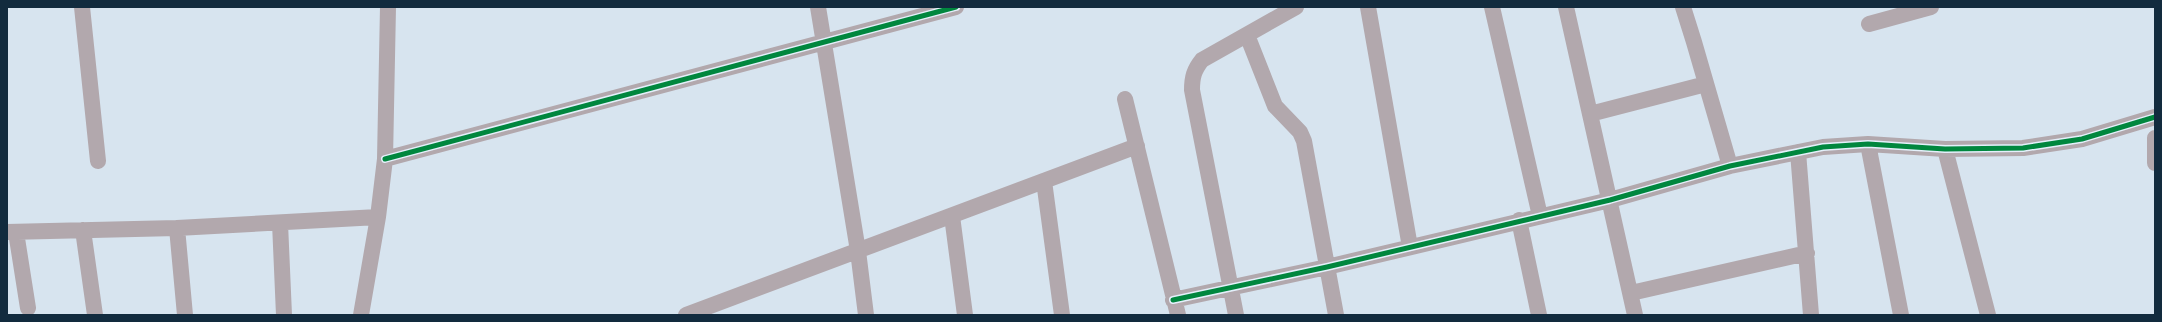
<svg xmlns="http://www.w3.org/2000/svg" width="2162" height="322" viewBox="0 0 2162 322" font-family="Commissioner,sans-serif">
	<style>
		.lines { fill: none; stroke-linecap: round; stroke-linejoin: round }
		.minor { stroke: #b2a8ad; stroke-width: 16 }
		.cycleway-casing { stroke: #e4f0fb; stroke-width: 8 }
		.cycleway { stroke: #00873e; stroke-width: 5 }
	</style>
	<rect width="100%" height="100%" fill="#d7e4ef"/>
	<g class="lines">
		<!-- minor -->
		<path class="minor" d="M82,7L98,161
			M818,7L858,251L866,315
			M1368,7L1410,247
			M1492,7L1540,216
			M1566,7L1635,315
			M1683,7L1694,42L1730,166
			M1869,24L1931,7
			M1247,35L1275,106L1300,132L1304,141L1336,315
			M1125,99L1178,315
			M1590,114L1706,84
			M2155,138V163
			M1868,144L1901,315
			M1945,149L1988,315
			M1798,152L1811,315
			M385,159L956,7
			M1044,181L1062,315
			M952,216L965,315
			M1519,220L1539,315
			M280,223L284,315
			M177,228L185,315
			M83,230L95,315
			M7,232L177,228L378,217
			M16,232L28,308
			M1631,293L1807,253
			M1173,300L1327,267L1610,200L1730,166L1823,147L1868,144L1945,149L2023,148L2082,139L2155,117
			M361,315L378,217L385,159L388,7
			M686,315L1137,146
			M1236,315L1192,90C1192,77 1194,70 1202,60L1296,7"/>
		<!-- cycleway casing -->
		<g class="cycleway-casing">
			<path id="cycleway" d="M385,159L956,7
				M1173,300L1327,267L1610,200L1730,166L1823,147L1868,144L1945,149L2023,148L2082,139L2155,117"/>
		</g>
		<!-- cycleway -->
		<use href="#cycleway" class="cycleway"/>
	</g>
	<!-- border -->
	<rect width="2162" height="322" fill="none" stroke="#122b3e" stroke-width="16"/>
</svg>
